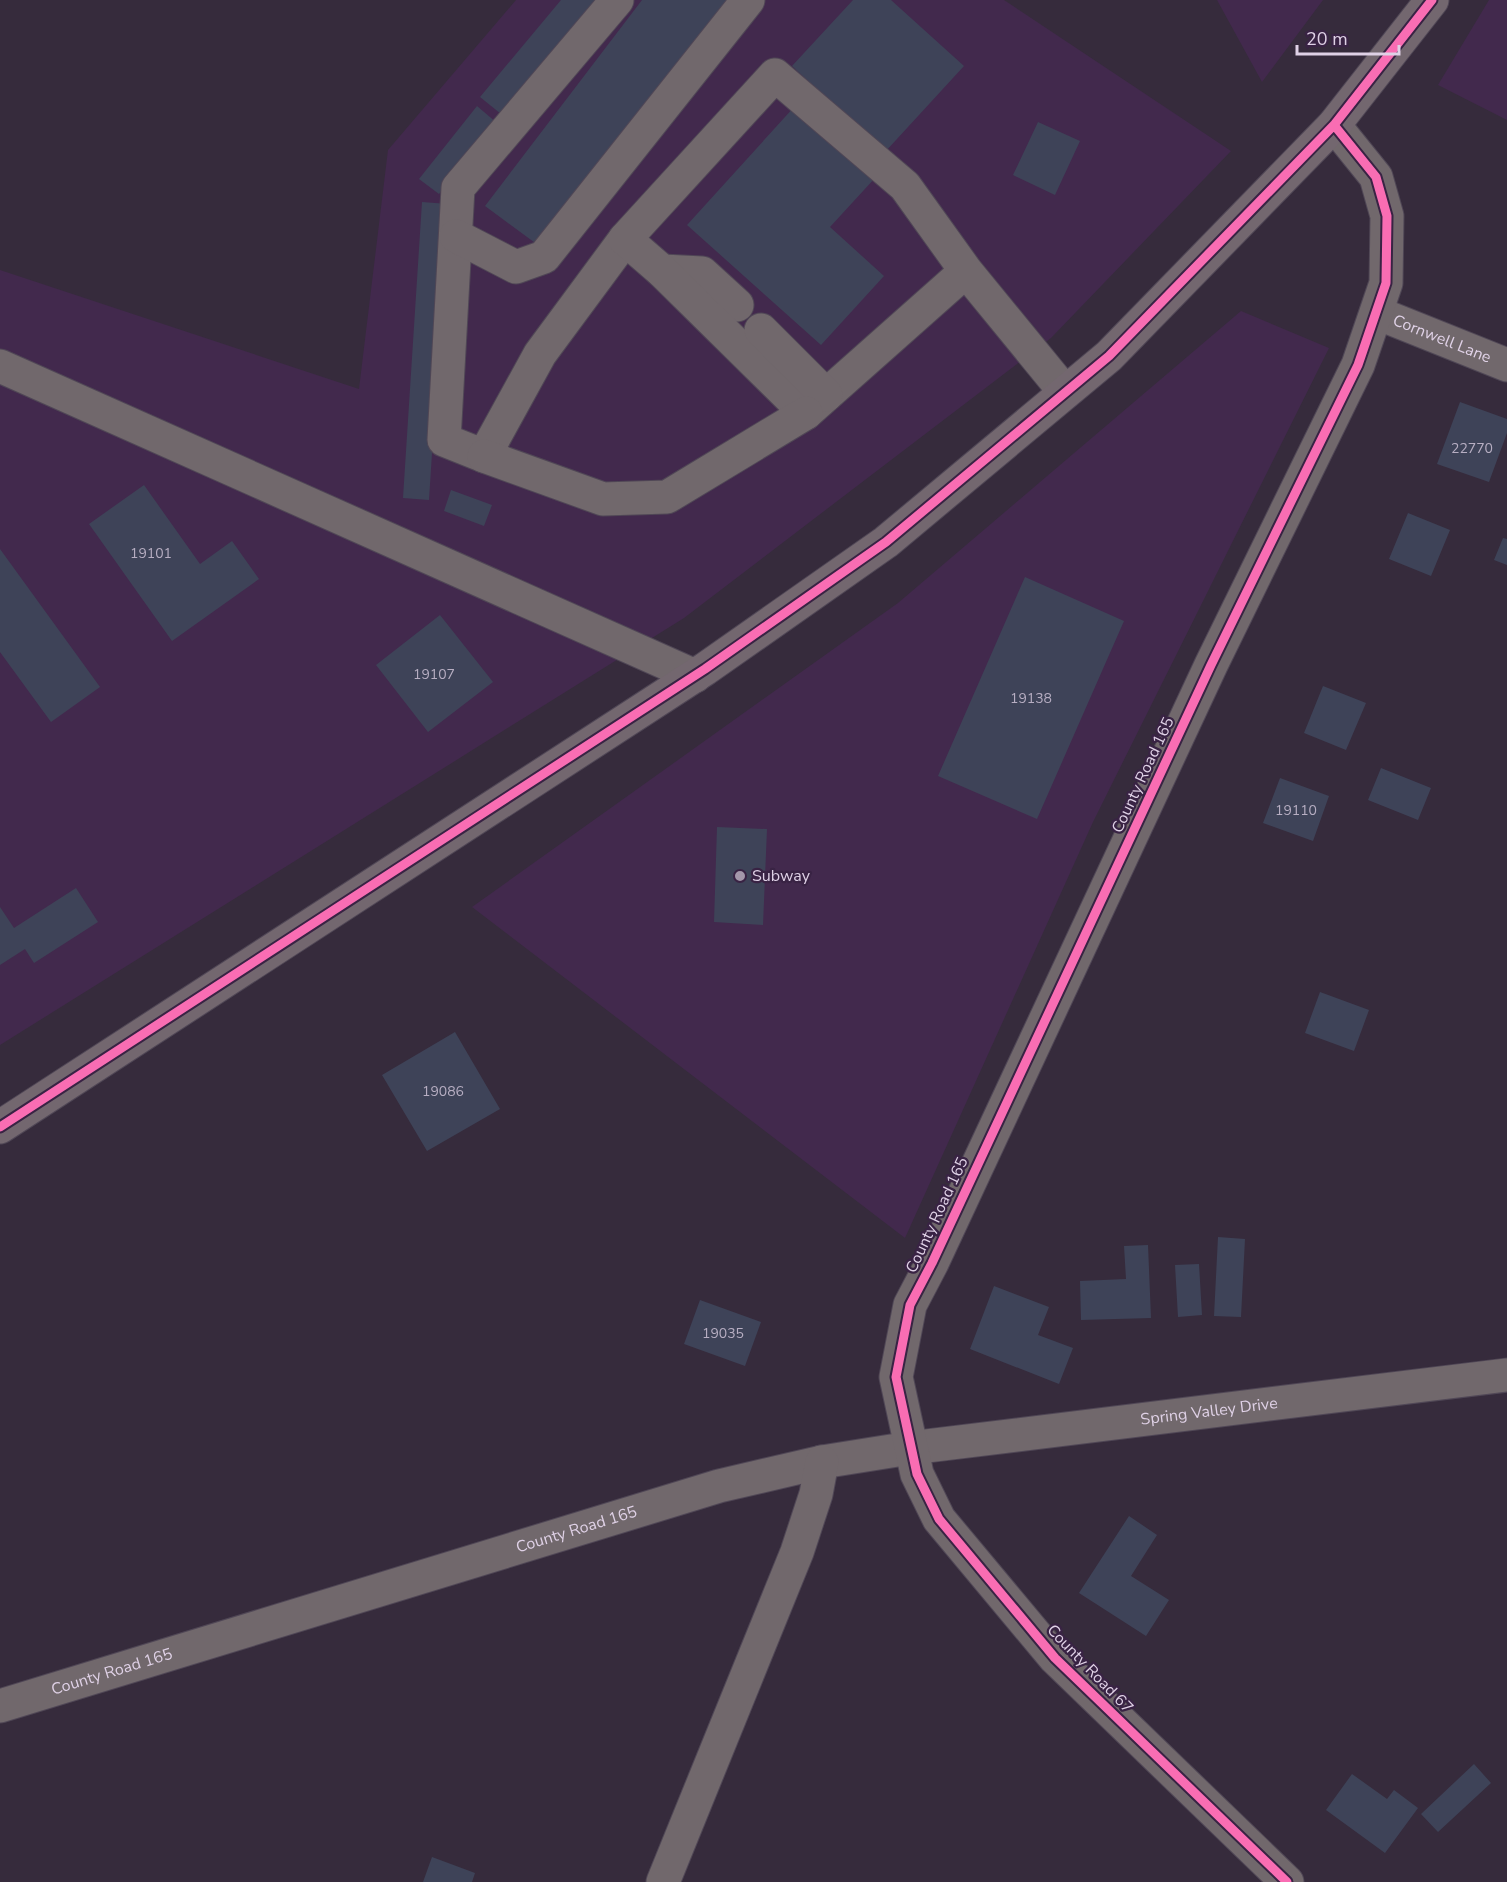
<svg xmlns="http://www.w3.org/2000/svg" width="1507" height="1882" viewBox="0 0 1507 1882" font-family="'Nunito Sans',sans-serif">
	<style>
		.built { fill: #42294d }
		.building { fill: #3e4358 }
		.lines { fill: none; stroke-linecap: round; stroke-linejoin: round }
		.minor-casing { stroke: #504756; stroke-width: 35 }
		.major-casing { stroke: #504756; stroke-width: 35 }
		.minor { stroke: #71686c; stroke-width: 33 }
		.major { stroke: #73676f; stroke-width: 33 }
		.cycleway-casing { stroke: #392344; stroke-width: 13 }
		.cycleway { stroke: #f96db3; stroke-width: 9 }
		.poi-dot { fill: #a497aa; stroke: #392344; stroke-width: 2 }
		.labels { text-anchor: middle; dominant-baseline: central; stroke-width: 4.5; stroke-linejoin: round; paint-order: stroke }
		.number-label { font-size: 14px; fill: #b7aec2 }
		.street-label { font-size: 16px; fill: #dfd1e6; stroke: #392344 }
		.poi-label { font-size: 16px; fill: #dfd1e6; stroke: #392344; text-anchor: start }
	</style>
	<rect width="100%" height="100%" fill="#362b3c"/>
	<!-- built -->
	<path class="built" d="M516,0H1004L1231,151L1051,338L684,618L0,1045V270L359,389L388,150Z
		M1217,0H1323L1262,82Z
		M1489,0H1507V120L1438,85Z
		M1241,311L1329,348L1093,822L905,1238L472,907L898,603Z"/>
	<!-- building -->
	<path class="building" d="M561,0H604L506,118L480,97Z
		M642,0H730L542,248L485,206Z
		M853,0H891L964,66L885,152L792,66Z
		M477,106L497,123L439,194L419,179Z
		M795,106L875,178L830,227L884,276L821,345L687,225Z
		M1038,122L1080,141L1055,195L1013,175Z
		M422,202L448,204L429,500L403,498Z
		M1460,402L1507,419V433L1489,482L1437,464Z
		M144,485L200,564L232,541L259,579L172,641L89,524Z
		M451,490L492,505L484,526L444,511Z
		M1408,513L1450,530L1431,576L1389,559Z
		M1503,538L1507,539V565L1494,560Z
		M0,549L100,687L51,722L0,652Z
		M1025,577L1124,621L1037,819L938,776Z
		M440,615L493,682L428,732L376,665Z
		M1323,686L1366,703L1346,750L1304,733Z
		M1381,768L1431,788L1418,820L1368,800Z
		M1280,778L1329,796L1313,841L1263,823Z
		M717,827L767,829L763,925L714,922Z
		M76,888L98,922L34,963L25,949L0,965V907L14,928Z
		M1320,992L1369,1010L1354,1051L1305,1033Z
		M455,1032L500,1109L427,1151L382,1075Z
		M1218,1237L1245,1239L1241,1317L1214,1316Z
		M1148,1245L1151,1318L1081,1320L1080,1281L1126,1279L1124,1246Z
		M1199,1264L1202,1315L1178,1317L1175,1265Z
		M994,1286L1049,1307L1038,1335L1073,1348L1059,1384L970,1349Z
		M700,1300L761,1322L745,1366L684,1344Z
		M1129,1516L1157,1535L1131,1576L1169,1600L1146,1636L1079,1593Z
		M1474,1764L1491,1783L1438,1832L1421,1814Z
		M1352,1774L1387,1799L1394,1790L1418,1808L1385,1853L1326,1810Z
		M432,1857L475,1873L472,1882H423Z"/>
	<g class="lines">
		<!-- minor casing -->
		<g class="minor-casing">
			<g id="minor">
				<path d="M617,0L458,188L444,440L484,456L540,354L625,239"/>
				<path d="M456,236L516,267L544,257L748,0"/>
				<path d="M662,271L702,273L737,305"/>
				<path d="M966,271L806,413L662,271L625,239L775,75L905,186L966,271L1065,392"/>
				<path id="s1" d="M1377,313L1507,365"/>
				<path d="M761,330L826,395"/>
				<path d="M0,366L695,676"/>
				<path d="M484,456L603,499L667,497L806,413"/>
				<path id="s2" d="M0,1706L719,1486L822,1462L910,1448L1507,1375"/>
				<path d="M663,1882L797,1552L816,1494L822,1462"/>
				<path d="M1287,1882L1055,1658L939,1519L917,1474L896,1377L910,1305L932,1263L1211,665L1358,365L1386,283L1387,216L1376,177L1334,125"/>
			</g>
		</g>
		<!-- major casing -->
		<g class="major-casing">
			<path id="major" d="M0,1127L705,669L886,542L1109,356L1334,125L1432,0"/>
		</g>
		<!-- minor -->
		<use href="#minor" class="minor"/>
		<!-- major -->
		<use href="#major" class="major"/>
		<!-- cycleway casing -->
		<g class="cycleway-casing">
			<path id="cycleway" d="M0,1127L705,669L886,542L1109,356L1334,125L1432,0
				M1287,1882L1055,1658L939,1519L917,1474L896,1377L910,1305L932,1263L1211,665L1358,365L1386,283L1387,216L1376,177L1334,125"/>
		</g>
		<!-- cycleway -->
		<use href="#cycleway" class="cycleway"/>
	</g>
	<!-- markers -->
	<circle class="poi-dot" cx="740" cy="876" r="6"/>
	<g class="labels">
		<!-- number labels -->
		<g class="number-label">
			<text x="1472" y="448">22770</text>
			<text x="151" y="553">19101</text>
			<text x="434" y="674">19107</text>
			<text x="1031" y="698">19138</text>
			<text x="1296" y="810">19110</text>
			<text x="443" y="1091">19086</text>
			<text x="723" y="1333">19035</text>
		</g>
		<!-- street labels -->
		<g class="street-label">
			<text stroke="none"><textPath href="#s1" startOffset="70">Cornwell Lane</textPath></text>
			<text transform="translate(1143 775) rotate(-65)">County Road 165</text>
			<text transform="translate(937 1215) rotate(-65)">County Road 165</text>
			<text stroke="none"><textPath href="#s2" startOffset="1248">Spring Valley Drive</textPath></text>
			<text stroke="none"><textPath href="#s2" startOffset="603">County Road 165</textPath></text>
			<text transform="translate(1090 1669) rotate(46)">County Road 67</text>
			<text stroke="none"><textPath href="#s2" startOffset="117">County Road 165</textPath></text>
		</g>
		<!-- poi labels -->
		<g class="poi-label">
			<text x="752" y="876">Subway</text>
		</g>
	</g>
	<!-- scale -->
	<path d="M1297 45v9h102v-9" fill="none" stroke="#dfd1e6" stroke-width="3"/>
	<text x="1306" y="45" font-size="18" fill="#dfd1e6" stroke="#392344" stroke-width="4.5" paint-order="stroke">20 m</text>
</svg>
